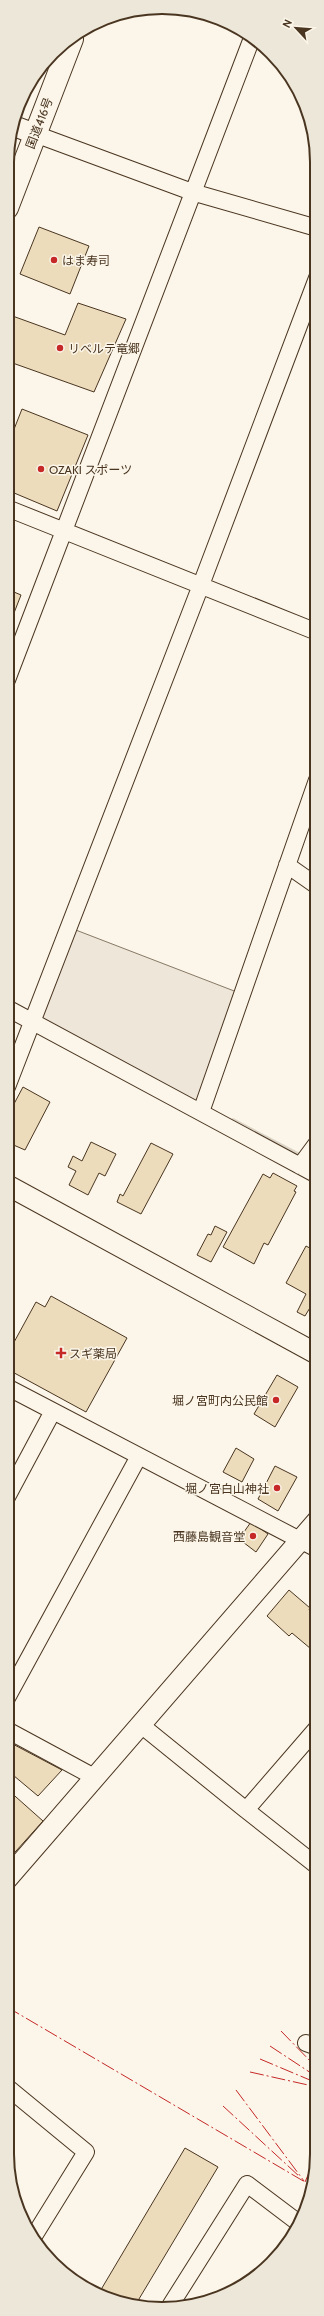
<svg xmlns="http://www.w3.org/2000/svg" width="324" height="2316" viewBox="0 0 324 2316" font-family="Cabin,'Noto Sans JP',sans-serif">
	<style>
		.green { fill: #ede6d9; stroke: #887966 }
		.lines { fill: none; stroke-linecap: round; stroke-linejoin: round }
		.stream { stroke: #dcd4c6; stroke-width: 5.5 }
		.building { fill: #ecdcbc; stroke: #4a3520 }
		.minor-casing { stroke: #4a3520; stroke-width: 18 }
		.tertiary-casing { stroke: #4a3520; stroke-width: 22 }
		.trunk-casing { stroke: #4a3520; stroke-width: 24 }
		.minor { stroke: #fbf6e9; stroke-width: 16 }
		.tertiary { stroke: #fbf6e9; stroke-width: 20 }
		.trunk { stroke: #fbf6e9; stroke-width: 22 }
		.power { stroke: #c62828; stroke-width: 1; stroke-dasharray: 14 3 2 3; stroke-linecap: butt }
		.poi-dot { fill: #c62828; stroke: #fbf6e9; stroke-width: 1.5 }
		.labels { text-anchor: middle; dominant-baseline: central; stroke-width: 3; stroke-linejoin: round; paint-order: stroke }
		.street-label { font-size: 12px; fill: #4a3520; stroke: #fbf6e9 }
		.poi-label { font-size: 12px; fill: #4a3520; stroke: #fbf6e9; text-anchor: start }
		.rim { fill: none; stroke: #4a3520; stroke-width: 2 }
	</style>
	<rect width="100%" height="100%" fill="#fbf6e9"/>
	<!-- green -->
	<path class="green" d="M68,927L242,994L201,1112L32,1022Z"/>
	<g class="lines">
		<!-- stream -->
		<path class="stream" d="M233,1121L317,1165"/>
	</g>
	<!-- building -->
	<path class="building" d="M39,227L89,246L70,294L20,274Z
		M78,303L126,319L94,392L7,361V314L65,335Z
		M22,409L88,435L57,511L7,490V447Z
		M7,589L21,595L7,631Z
		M23,1087L50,1102L25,1150L9,1143L7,1146V1117Z
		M91,1142L116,1154L105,1176L99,1173L88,1195L69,1185L76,1171L68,1167L73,1156L82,1161Z
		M151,1143L173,1154L141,1214L117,1202L120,1194L123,1196Z
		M273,1173L297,1186L294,1191L296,1192L268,1245L264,1243L254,1264L223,1247L263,1174L270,1178Z
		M215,1226L227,1232L211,1262L197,1255L208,1234L211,1235Z
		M306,1246L317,1252V1296L305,1316L297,1312L306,1294L286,1283Z
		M51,1296L127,1338L86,1412L7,1369V1355L36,1302L45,1307Z
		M277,1375L298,1387L275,1427L254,1414Z
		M236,1448L254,1459L242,1482L223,1472Z
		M275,1466L297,1477L278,1511L258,1499Z
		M251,1522L268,1534L256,1552L239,1539Z
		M317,1589V1600L311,1595Z
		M289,1590L310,1608L309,1610L317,1617V1654L292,1633L289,1636L267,1616Z
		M7,1741L62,1770L38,1796L7,1770Z
		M7,1789L43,1821L7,1861Z
		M185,2148L218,2167L136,2304L104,2296L99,2293Z"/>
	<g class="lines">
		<!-- minor casing -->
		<g class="minor-casing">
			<path id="minor" d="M35,134L192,192L317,228
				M7,508L317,632
				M7,680L252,38
				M287,865L317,886
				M7,1008L317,1175
				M7,1087L201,585L317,278
				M201,1112L317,780
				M300,1166L317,1143
				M7,1387L317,1549
				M7,1497L53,1411
				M7,1698L139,1456
				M141,1725L246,1810
				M317,1728L246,1810L317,1866
				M7,1730L96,1778
				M306,2043L317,2047
				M7,2087L86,2152L34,2236
				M170,2306L247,2184L300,2224"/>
		</g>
		<!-- tertiary casing -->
		<g class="tertiary-casing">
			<path id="tertiary" d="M14,126L35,134
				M7,1185L317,1354
				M7,1879L317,1521"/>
		</g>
		<!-- trunk casing -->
		<g class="trunk-casing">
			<path id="trunk" d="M7,208L72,39"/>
		</g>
		<!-- minor -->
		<use href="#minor" class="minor"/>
		<!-- tertiary -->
		<use href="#tertiary" class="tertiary"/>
		<!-- trunk -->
		<use href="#trunk" class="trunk"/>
		<!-- power -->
		<path class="power" d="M7,2007L305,2182
			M281,2031L317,2068
			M270,2046L317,2077
			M260,2059L317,2083
			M250,2072L317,2087
			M236,2090L304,2181
			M223,2106L300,2177
			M305,2182L317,2154"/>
	</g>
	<!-- markers -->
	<g class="poi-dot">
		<circle cx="54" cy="260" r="4"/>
		<circle cx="60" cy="348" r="4"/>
		<circle cx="41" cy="469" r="4"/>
		<path d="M59 1347h4v4h4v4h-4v4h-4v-4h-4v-4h4z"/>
		<circle cx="276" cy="1400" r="4"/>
		<circle cx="277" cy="1488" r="4"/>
		<circle cx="253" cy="1536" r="4"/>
	</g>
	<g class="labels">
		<!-- street labels -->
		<g class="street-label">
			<text transform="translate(39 123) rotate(-69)">国道416号</text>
		</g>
		<!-- poi labels -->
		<g class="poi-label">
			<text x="62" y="260">はま寿司</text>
			<text x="68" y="348">リベルテ竜郷</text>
			<text x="49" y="469">OZAKI スポーツ</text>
			<text x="69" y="1353">スギ薬局</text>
			<text x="268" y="1400" text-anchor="end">堀ノ宮町内公民館</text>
			<text x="269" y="1488" text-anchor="end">堀ノ宮白山神社</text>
			<text x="245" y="1536" text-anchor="end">西藤島観音堂</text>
		</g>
	</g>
	<!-- crop -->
	<path d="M0 0H324V2316H0ZM162 14H162A148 148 0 0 1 310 162V2154A148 148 0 0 1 162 2302H162A148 148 0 0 1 14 2154V162A148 148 0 0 1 162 14Z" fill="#ede7d9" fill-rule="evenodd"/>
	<path class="rim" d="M162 14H162A148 148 0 0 1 310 162V2154A148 148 0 0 1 162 2302H162A148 148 0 0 1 14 2154V162A148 148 0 0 1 162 14Z"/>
	<!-- north arrow -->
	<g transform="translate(296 28) rotate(296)" stroke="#fbf6e9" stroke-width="3" paint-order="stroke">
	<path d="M0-3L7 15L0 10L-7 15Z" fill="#4a3520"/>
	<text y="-6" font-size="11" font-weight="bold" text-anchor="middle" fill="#4a3520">N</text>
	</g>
</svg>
